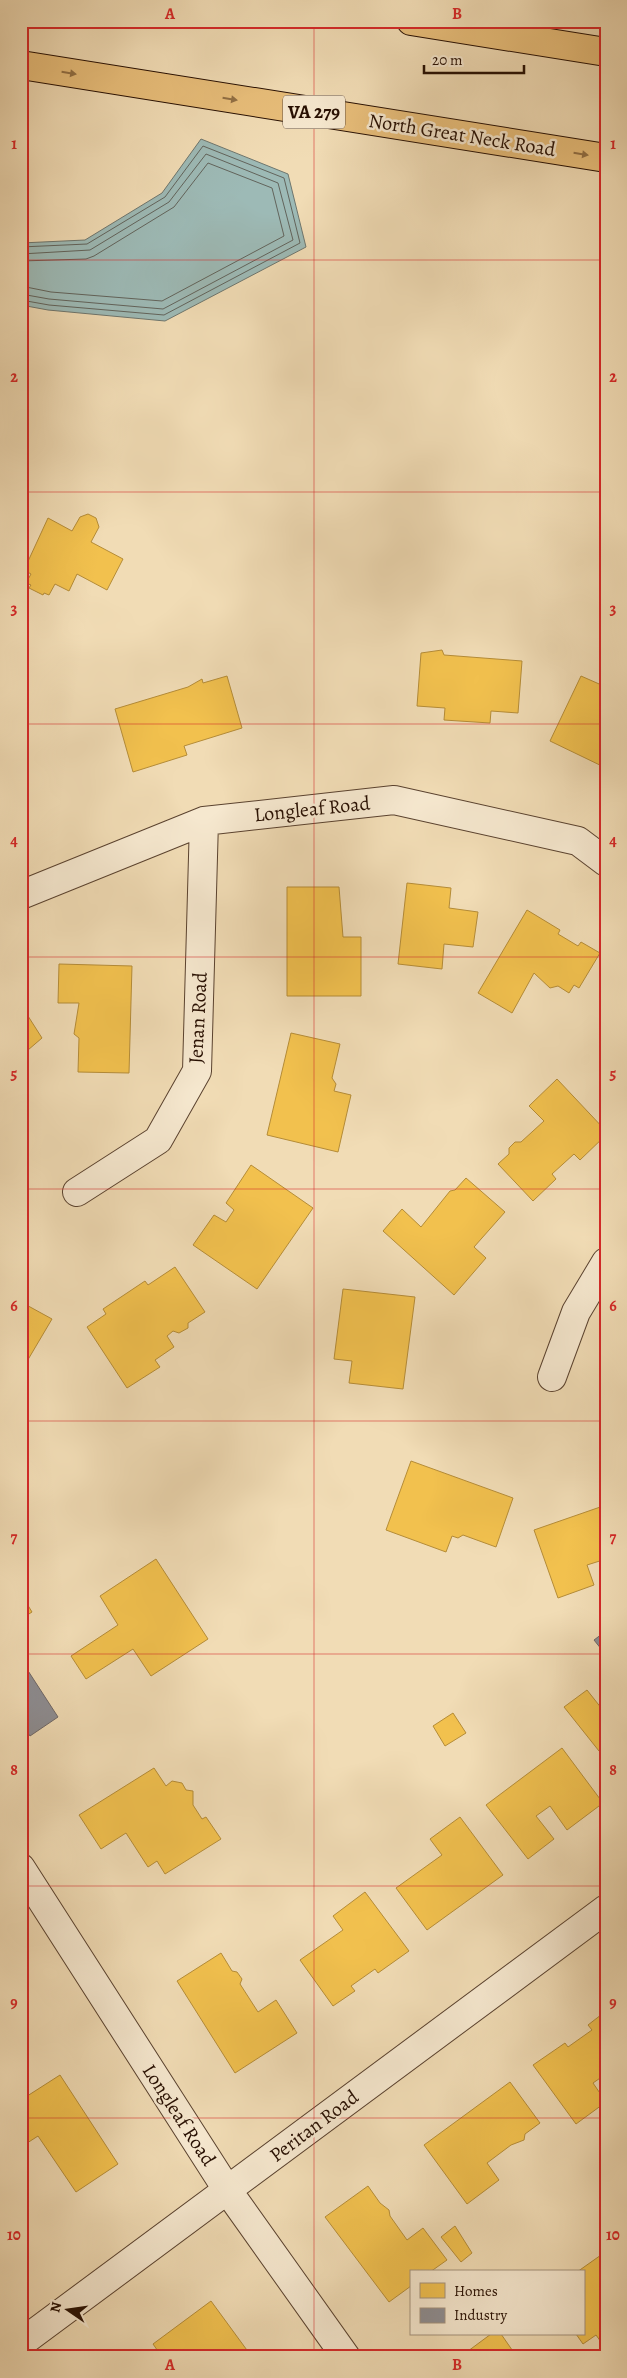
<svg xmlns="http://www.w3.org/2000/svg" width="627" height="2378" viewBox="0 0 627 2378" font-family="Alegreya,serif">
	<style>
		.water { fill: #9dbab6; stroke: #6e766e }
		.homes { fill: #f2c14e; stroke: #b58c37 }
		.industry { fill: #8d8d92; stroke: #6e6767 }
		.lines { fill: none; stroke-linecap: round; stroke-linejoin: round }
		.shore { stroke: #62645c; stroke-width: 1 }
		.street-casing { stroke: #5a422f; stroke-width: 30 }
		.primary-casing { stroke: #270f02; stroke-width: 30 }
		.street { stroke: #f6e8cf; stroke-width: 28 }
		.primary { stroke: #e8be7a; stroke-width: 28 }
		.oneway { fill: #916f44 }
		.grid { fill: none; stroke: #d62828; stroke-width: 1; stroke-opacity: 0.55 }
		.labels { text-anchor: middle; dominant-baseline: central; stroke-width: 5; stroke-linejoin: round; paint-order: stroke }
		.shield { fill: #f6e8cf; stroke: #655040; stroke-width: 1 }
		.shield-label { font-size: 19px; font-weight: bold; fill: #270f02 }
		.street-label { font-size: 20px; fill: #270f02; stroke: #f6e8cf }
		.neatline { fill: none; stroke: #d62828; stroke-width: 2 }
		.grid-label { font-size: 16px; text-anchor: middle; font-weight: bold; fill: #d62828 }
	</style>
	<rect width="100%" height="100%" fill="#f1dcb5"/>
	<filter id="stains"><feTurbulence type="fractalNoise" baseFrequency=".004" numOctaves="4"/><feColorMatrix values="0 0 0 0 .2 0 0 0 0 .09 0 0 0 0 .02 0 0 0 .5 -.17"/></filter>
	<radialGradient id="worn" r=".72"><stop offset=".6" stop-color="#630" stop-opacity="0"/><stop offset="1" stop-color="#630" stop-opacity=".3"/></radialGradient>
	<!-- water -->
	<path class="water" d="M201,139L288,174L306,247L165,321L48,310L21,305V243L85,240L162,193Z"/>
	<!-- homes -->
	<path class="homes" d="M88,514L96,518L99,527L91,542L123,559L107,590L77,574L69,591L55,584L49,595L44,593L43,595L29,588L31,585L26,583L31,574L24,570L48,518L72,531L80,517Z
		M442,650L444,655L522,661L518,713L491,711L490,723L444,720L445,708L417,706L421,653Z
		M227,676L242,728L184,746L187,755L133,772L115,709L188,687L202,679L203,683Z
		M581,676L606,687V768L550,741Z
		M407,883L451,888L449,908L478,912L473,947L444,944L442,969L398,964Z
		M287,887H339L343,937H361V996H287Z
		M527,910L560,930L558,934L578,946L581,942L600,953L579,988L574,985L569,993L558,986L550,988L534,973L512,1013L478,993Z
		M59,964L132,966L129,1073L78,1072L79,1038L74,1034L79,1003H58Z
		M21,1005L42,1038L21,1056Z
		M291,1033L340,1044L332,1078L336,1084L334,1091L351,1095L338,1152L267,1135Z
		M557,1079L606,1131V1135L580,1160L574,1154L552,1174L556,1179L533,1201L498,1164L509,1154V1148L515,1142H521L544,1121L529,1106Z
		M251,1165L313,1208L257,1289L193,1245L214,1215L226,1222L234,1210L226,1203Z
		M466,1178L505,1212L474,1247L486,1258L454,1295L383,1231L402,1209L421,1227L450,1191L455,1190Z
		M175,1267L205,1312L188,1323V1328L179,1333L173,1331L167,1336L174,1347L155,1360L160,1367L127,1388L87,1327L106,1314L103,1309L145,1281L148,1285Z
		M343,1289L415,1297L403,1389L349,1383L352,1361L334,1359Z
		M21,1302L52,1319L26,1363L21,1361Z
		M411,1461L513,1498L496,1547L463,1535L458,1538L452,1536L446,1552L386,1530Z
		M606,1505V1559L587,1565L594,1585L558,1598L534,1530Z
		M156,1559L208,1639L151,1676L133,1649L86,1679L71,1656L118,1625L100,1596Z
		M21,1594L32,1612L21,1619Z
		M587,1690L606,1714V1753L603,1749L599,1751L564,1707Z
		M453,1713L466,1733L445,1746L433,1726Z
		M562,1748L603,1803L567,1830L550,1806L536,1816L554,1839L528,1859L486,1805Z
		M154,1768L166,1786L172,1781L182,1783L186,1790L193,1791V1805L202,1819L206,1817L221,1839L165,1874L157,1861L148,1867L126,1833L101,1849L79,1815Z
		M460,1817L503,1875L427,1930L396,1888L442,1855L430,1839Z
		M365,1892L409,1951L378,1973L375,1969L351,1986L355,1991L333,2006L300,1960L343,1930L333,1916Z
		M221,1953L232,1971L237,1972L242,1979L240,1984L258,2012L276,2000L297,2033L235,2073L177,1981Z
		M606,2011V2074L593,2083L606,2102L576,2124L533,2065L565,2043L568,2047L592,2030L588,2025Z
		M60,2075L118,2164L76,2192L38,2136L21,2147V2100Z
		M510,2082L540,2123L525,2134L524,2140L511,2145L487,2163L499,2180L467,2204L424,2145Z
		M368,2186L380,2203L389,2210L390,2216L407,2240L423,2228L447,2260L430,2272H411V2286L389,2302L325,2217Z
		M455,2226L472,2253L461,2262L441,2237Z
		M601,2255L606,2262V2349L596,2335L583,2344L576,2334H583V2272H577Z
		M211,2301L252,2357H162L153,2344Z
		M491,2334H501L517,2357H460Z"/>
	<!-- industry -->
	<path class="industry" d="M606,1631V1655L594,1640Z
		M21,1660L58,1717L30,1736L21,1723Z"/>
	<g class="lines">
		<!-- shore -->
		<path class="shore" d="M21,247L87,244L165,197L203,146L284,178L300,243L164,315L49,305L21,300
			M21,254L90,250L169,202L206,154L278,183L293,240L163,309L49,299L21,294
			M21,261L86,259L94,256L174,207L208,163L272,188L284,236L162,301L51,292L21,286"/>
		<!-- street casing -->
		<g class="street-casing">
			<path id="street" d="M21,895L204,821L394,800L578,841L606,862
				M77,1192L158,1140L197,1071L204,821
				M552,1377L576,1312L606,1262
				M21,1868L228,2191L346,2357
				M21,2343L606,1909"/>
		</g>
		<!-- primary casing -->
		<g class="primary-casing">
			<path id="primary" d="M411,21L606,52
				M21,65L606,158"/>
		</g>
		<!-- street -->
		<use href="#street" class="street"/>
		<!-- primary -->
		<use href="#primary" class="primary"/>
	</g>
	<!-- one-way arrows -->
	<defs><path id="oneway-solid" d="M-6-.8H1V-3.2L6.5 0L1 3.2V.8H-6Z" transform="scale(1.25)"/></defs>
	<g class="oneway">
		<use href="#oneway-solid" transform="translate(69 73) rotate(9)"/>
		<use href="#oneway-solid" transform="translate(230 99) rotate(9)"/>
		<use href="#oneway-solid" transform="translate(581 154) rotate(9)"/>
	</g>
	<!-- grid -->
	<path class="grid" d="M314,21V2357M21,260H606M21,492H606M21,724H606M21,957H606M21,1189H606M21,1421H606M21,1654H606M21,1886H606M21,2118H606"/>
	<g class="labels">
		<!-- shield labels -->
		<rect class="shield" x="283" y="95.5" width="62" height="33" rx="4"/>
		<g class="shield-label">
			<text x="314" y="112">VA 279</text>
		</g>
		<!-- street labels -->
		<g class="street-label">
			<text transform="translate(462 135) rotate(9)">North Great Neck Road</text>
			<text transform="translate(312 809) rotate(-6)">Longleaf Road</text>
			<text transform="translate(198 1018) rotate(-87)">Jenan Road</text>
			<text transform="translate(179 2115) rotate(57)">Longleaf Road</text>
			<text transform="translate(314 2126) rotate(-37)">Peritan Road</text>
		</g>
	</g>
	<!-- margin -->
	<rect width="627" height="2378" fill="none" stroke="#f1dcb5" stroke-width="55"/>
	<!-- legend -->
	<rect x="410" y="2270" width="175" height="65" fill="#f6e8cf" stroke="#a3917d"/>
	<rect x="420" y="2283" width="25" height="15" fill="#f2c14e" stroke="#a3917d"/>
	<text x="454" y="2296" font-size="15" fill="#270f02">Homes</text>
	<rect x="420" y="2308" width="25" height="15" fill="#8d8d92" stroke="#a3917d"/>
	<text x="454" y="2320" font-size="15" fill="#270f02">Industry</text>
	<!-- north arrow -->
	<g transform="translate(68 2310) rotate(283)" stroke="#f6e8cf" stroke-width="4" paint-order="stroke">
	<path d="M0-4L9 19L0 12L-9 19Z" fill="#270f02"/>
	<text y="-8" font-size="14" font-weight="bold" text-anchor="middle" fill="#270f02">N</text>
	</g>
	<!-- scale -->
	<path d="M424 65v8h100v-8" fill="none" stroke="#270f02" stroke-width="2.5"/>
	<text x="432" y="65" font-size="15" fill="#270f02" stroke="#f6e8cf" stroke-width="4" paint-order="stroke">20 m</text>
	<rect x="28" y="28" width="572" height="2322" class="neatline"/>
	<g class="grid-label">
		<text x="170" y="19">A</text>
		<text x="457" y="19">B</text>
		<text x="14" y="149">1</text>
		<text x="613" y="149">1</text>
		<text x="14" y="382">2</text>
		<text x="613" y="382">2</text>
		<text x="14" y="614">3</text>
		<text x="613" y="614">3</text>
		<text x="14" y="846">4</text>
		<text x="613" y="846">4</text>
		<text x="14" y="1079">5</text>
		<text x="613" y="1079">5</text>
		<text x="14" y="1311">6</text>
		<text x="613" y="1311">6</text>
		<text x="14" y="1543">7</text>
		<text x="613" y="1543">7</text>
		<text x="14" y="1775">8</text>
		<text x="613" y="1775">8</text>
		<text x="14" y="2008">9</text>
		<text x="613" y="2008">9</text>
		<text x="14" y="2240">10</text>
		<text x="613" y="2240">10</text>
		<text x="170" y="2370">A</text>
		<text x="457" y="2370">B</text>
	</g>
	<rect width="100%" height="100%" filter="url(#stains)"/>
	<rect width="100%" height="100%" fill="url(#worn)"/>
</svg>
